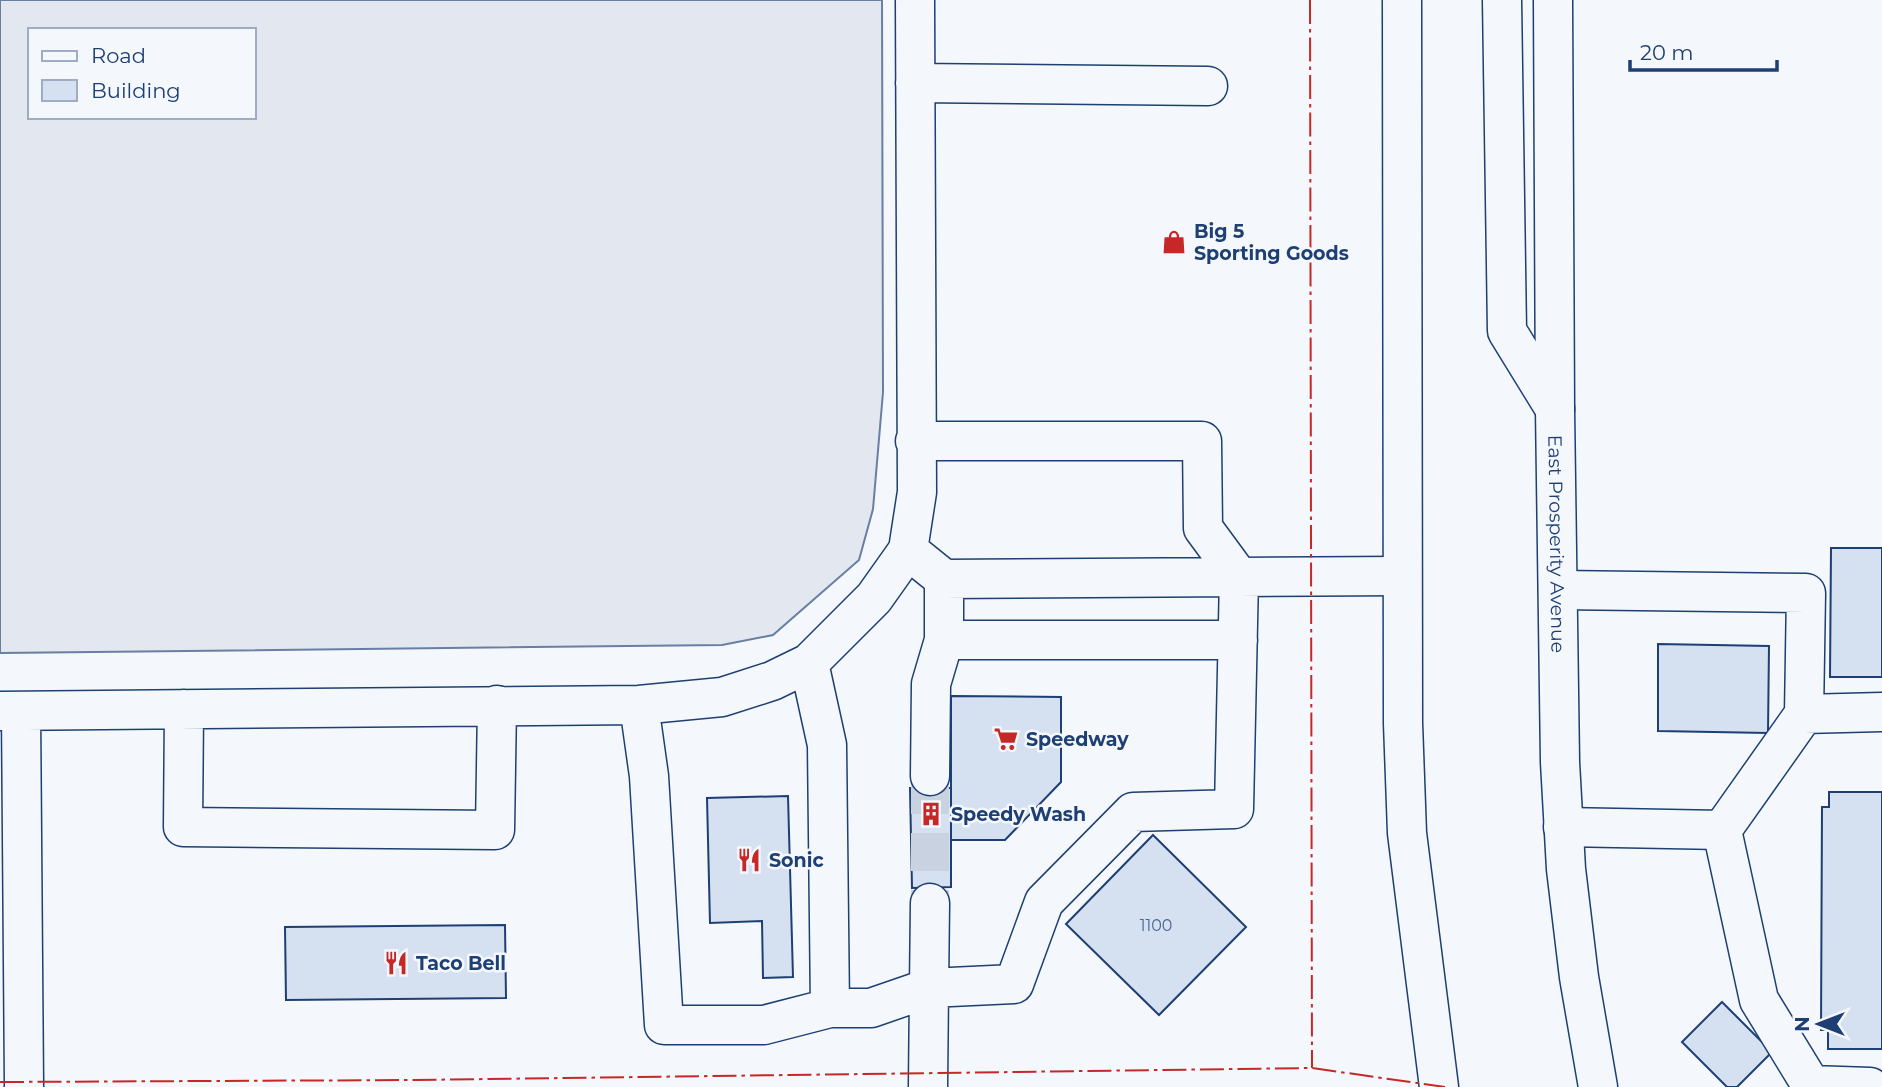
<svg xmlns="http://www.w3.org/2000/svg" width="1882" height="1087" viewBox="0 0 1882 1087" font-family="Montserrat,sans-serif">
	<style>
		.parking { fill: #e3e8f0; stroke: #687fa3; stroke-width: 2; fill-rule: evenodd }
		.building { fill: #d5e0f0; stroke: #1d3f73; stroke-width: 2 }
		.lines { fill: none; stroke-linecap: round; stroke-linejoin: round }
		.minor-tunnel { stroke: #c9d2e0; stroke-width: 38; stroke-dasharray: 38 19; stroke-linecap: butt }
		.minor-casing { stroke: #1d3f73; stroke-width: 41 }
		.major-casing { stroke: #1d3f73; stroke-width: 41 }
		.minor { stroke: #f4f7fb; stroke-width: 38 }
		.major { stroke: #f4f7fb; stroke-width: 38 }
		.power { stroke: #c62828; stroke-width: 2; stroke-dasharray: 24 5 3.5 5; stroke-linecap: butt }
		.labels { text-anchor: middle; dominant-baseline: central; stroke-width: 5; stroke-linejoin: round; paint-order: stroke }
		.number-label { font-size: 16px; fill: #4b6792 }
		.poi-label { font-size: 19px; font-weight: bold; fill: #1d3f73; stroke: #f4f7fb; text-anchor: start }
		.street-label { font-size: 19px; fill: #1d3f73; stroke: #f4f7fb }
	</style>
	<rect width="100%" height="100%" fill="#f4f7fb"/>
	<!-- parking -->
	<path class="parking" d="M0,0H882L883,392L873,509L859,560L773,635L722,645L0,653ZM30,30H254V117H30Z"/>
	<!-- building -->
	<path class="building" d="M1831,548H1882V677H1830Z
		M1658,644L1769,646L1768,733L1658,731Z
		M951,696L1061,697V782L1005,840H951Z
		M910,788H951V887L912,888Z
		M1829,792H1882V1049H1828V1030H1821L1822,807H1829Z
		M788,796L793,977L763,978L762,921L710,923L707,798Z
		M1153,835L1246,927L1159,1015L1066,924Z
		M505,925L506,998L286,1000L285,927Z
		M1722,1002L1772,1052L1737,1087H1727L1682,1042Z"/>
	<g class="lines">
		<!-- minor-tunnel -->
		<path class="minor-tunnel" d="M930,776V903"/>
		<!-- minor casing -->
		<g class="minor-casing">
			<path id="minor" d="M915,83L1208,86
				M915,441H1202L1203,528L1239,577
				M908,550L944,579L1239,577
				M1558,590L1806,593L1804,714
				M944,640H1238
				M809,663L827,745L830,1008
				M639,705L649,776L664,1025H764L830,1008H871L929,988L930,903
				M184,709L183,827L495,830L497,705
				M0,711L639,705L722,697L772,681L809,663L874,598L908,550L917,492L915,0
				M21,711L24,1087
				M930,776L931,684L944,640V579
				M1563,827L1722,830L1804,714L1882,712
				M1722,830L1759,1000L1811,1085L1870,1087
				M928,1087L929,988L1014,984L1044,902L1133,812L1234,809L1239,577L1401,576"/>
		</g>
		<!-- major casing -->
		<g class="major-casing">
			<g id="major">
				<path d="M1402,0L1403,723L1407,833L1439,1087"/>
				<path d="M1502,0L1507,331L1555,409"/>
				<path id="s1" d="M1553,0L1555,409L1560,762L1566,869L1579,977L1598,1087"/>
			</g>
		</g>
		<!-- minor -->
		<use href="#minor" class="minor"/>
		<!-- major -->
		<use href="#major" class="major"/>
		<!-- power -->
		<path class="power" d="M1310,0L1312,1068
			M0,1082L416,1080L1312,1068L1445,1087"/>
	</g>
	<!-- icons -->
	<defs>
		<g id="shop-bare" transform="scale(1.89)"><path d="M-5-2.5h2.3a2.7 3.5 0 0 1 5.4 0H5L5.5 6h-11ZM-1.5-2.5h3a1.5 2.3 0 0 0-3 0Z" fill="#c62828" stroke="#f4f7fb" stroke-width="2.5" paint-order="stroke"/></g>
		<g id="supermarket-bare" transform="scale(1.89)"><path d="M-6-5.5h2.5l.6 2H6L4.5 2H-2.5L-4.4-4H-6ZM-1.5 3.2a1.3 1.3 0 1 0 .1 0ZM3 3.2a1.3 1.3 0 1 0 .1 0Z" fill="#c62828" stroke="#f4f7fb" stroke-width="2.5" paint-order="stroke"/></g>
		<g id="building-bare" transform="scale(1.89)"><path d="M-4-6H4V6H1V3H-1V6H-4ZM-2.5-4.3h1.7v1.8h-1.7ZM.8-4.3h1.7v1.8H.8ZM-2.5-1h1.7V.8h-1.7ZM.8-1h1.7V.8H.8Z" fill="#c62828" stroke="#f4f7fb" stroke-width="2.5" paint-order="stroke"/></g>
		<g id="restaurant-bare" transform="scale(1.89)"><path d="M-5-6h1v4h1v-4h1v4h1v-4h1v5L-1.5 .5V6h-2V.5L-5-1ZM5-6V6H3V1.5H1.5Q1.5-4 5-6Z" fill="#c62828" stroke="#f4f7fb" stroke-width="2.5" paint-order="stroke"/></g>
	</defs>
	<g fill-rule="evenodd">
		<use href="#shop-bare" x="1174" y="242"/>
		<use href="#supermarket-bare" x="1006" y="739"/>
		<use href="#building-bare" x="931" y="814"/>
		<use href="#restaurant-bare" x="749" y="860"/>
		<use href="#restaurant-bare" x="396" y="963"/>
	</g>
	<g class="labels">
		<!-- number labels -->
		<g class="number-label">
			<text x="1156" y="925">1100</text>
		</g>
		<!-- poi labels -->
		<g class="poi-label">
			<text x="1194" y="231">Big 5<tspan x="1194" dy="22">Sporting Goods</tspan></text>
			<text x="1026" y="739">Speedway</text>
			<text x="951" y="814">Speedy Wash</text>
			<text x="769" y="860">Sonic</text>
			<text x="416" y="963">Taco Bell</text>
		</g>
		<!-- street labels -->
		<g class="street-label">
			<text stroke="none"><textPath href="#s1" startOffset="544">East Prosperity Avenue</textPath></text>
		</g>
	</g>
	<!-- legend -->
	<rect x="28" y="28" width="228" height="91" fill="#f4f7fb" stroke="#9eadc5" stroke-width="2"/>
	<rect x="42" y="51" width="35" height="10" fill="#f4f7fb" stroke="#9eadc5" stroke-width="2"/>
	<text x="91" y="63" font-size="21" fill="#1d3f73">Road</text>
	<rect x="42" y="80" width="35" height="21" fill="#d5e0f0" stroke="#9eadc5" stroke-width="2"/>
	<text x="91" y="98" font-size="21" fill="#1d3f73">Building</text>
	<!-- north arrow -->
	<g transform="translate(1819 1024) rotate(270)" stroke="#f4f7fb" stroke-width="5" paint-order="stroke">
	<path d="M0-5L12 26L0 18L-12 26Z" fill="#1d3f73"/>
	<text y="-10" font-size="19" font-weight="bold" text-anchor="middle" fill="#1d3f73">N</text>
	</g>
	<!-- scale -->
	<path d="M1630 60v10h147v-10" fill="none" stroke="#1d3f73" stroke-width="3.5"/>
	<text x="1640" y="60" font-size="21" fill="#1d3f73" stroke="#f4f7fb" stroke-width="5" paint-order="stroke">20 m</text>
</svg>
